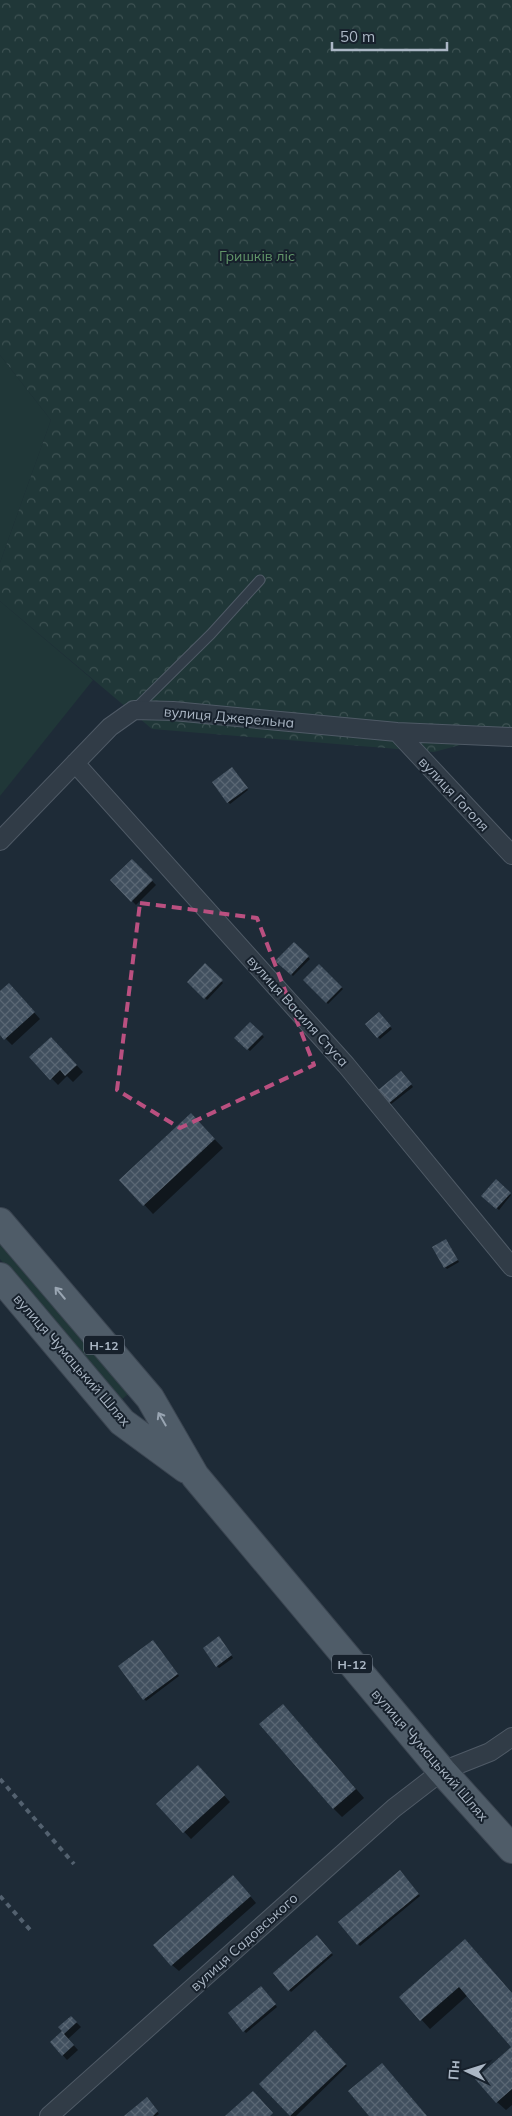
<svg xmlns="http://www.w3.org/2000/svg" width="512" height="2116" viewBox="0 0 512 2116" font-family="Mulish,sans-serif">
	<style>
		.green { fill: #203738 }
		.forest { fill: url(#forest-crowns) }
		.shadow { fill: #0007 }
		.building { fill: url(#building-cross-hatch) }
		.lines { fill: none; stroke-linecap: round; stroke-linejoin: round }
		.lane-casing { stroke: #4f5a66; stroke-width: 11 }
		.street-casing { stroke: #4f5a66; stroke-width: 20 }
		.primary-casing { stroke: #3b4551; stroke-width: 30 }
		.lane { stroke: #313c47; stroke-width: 9 }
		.street { stroke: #313c47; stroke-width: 18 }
		.primary { stroke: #4f5c68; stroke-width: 28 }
		.rail { stroke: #53616f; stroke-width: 4; stroke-dasharray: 5 5; stroke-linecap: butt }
		.oneway { stroke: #99a5b2 }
		.marked { fill: none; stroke: #ba5080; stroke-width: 4; stroke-dasharray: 10 6; stroke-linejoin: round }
		.labels { text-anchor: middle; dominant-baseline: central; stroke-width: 4; stroke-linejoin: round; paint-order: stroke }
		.shield { fill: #17212c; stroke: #7f8a97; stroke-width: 1 }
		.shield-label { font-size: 12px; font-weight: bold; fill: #abb7c5 }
		.park-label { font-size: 14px; fill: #629669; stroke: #17212c }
		.street-label { font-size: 14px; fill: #abb7c5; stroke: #17212c }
	</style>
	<defs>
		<pattern id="forest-crowns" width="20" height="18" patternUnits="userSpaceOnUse" patternTransform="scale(1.25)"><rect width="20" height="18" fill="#203738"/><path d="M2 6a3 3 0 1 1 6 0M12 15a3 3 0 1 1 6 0" fill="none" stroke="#3e5253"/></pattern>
		<pattern id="building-cross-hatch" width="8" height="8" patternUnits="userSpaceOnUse" patternTransform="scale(1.25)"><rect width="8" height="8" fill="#41505f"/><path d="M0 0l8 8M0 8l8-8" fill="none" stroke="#5a6774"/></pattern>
	</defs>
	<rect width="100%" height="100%" fill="#1e2b37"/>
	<!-- green -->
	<path class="green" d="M0,355L51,420L0,563Z
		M0,601L93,680L0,796Z
		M0,1238L132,1391L121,1400L0,1259Z"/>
	<!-- forest -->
	<path class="forest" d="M0,0H512V731L434,752L152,729L0,601V563L51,420L0,355Z"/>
	<!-- shadow -->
	<path class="shadow" d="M234,770L248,790L230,804L228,802Z
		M132,860L156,885L136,905L112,880Z
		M294,943L310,959L293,976L277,961Z
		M205,965L223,983L207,1000L189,982Z
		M319,965L343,989L328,1004L305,980Z
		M15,991L40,1019L12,1045L0,1033V993Z
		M379,1014L392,1029L380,1039L366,1024Z
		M250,1023L264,1037L250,1051L236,1038Z
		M51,1038L83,1072L73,1082L67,1076L58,1085L31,1057Z
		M401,1072L413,1087L390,1105L378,1091Z
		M199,1123L223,1148L153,1214L121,1180Z
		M496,1181L511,1195L499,1210L483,1196Z
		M447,1242L459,1262L447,1269L445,1267Z
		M221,1639L233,1658L219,1668L217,1666Z
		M154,1644L179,1676L146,1701L120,1667Z
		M291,1714L364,1798L342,1817L333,1808Z
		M204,1773L230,1802L191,1839L158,1804Z
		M400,1872L420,1896L360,1946L340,1922Z
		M239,1883L256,1903L179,1971L172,1965Z
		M316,1937L333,1955L291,1992L275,1973Z
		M465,1941L512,1994V2046L468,1995L430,2029L401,1997Z
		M261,1987L277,2007L246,2033L229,2014Z
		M71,2017L81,2027L68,2039L78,2050L67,2060L52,2043L64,2031Z
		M315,2032L347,2066L296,2116H291L260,2084Z
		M512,2048V2105L506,2110L497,2102Z
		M147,2099L159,2114L156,2116H126Z"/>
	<!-- building -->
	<path class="building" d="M232,767L248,788L227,803L212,782Z
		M132,859L153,880L131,902L110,880Z
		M294,942L309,956L291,975L275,961Z
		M205,963L223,980L204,999L187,982Z
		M319,964L342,987L326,1003L303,980Z
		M9,983L35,1012L4,1040L0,1035V991Z
		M379,1012L391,1026L377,1038L365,1024Z
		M250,1022L263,1034L247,1050L234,1038Z
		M51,1037L77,1065L65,1076L60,1070L50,1080L29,1057Z
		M401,1071L412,1084L388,1104L377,1091Z
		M191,1113L215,1139L143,1206L119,1180Z
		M496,1179L511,1193L496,1209L481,1196Z
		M446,1239L458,1260L444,1268L432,1247Z
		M219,1636L232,1655L216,1667L203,1648Z
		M153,1640L178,1674L143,1700L118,1666Z
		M283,1704L356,1789L333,1809L259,1724Z
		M198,1765L225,1795L183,1833L156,1804Z
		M400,1870L419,1894L357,1945L338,1922Z
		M233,1875L251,1896L171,1966L153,1945Z
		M317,1935L332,1953L288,1991L273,1973Z
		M465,1939L512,1993V2089L496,2103L475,2079L511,2047L459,1987L420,2021L399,1997Z
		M261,1986L276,2004L243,2032L228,2013Z
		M71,2016L77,2022L64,2034L74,2045L62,2056L50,2042L62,2031L58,2027Z
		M315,2030L346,2064L290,2116L259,2084Z
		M382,2063L427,2116H369L348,2091Z
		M253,2091L273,2113L270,2116H225Z
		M147,2097L158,2111L153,2116H124Z"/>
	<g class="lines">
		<!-- lane casing -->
		<g class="lane-casing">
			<path id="lane" d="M134,710L211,634L260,580"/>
		</g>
		<!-- street casing -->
		<g class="street-casing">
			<path id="street" d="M397,732L512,855
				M75,763L346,1065L512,1267
				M0,841L110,727L134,710L173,711L397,732L512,737
				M49,2116L394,1808L442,1771L490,1752L512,1737"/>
		</g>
		<!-- primary casing -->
		<g class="primary-casing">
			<path id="primary" d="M0,1222L150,1398L195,1476L442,1771L512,1849
				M0,1277L122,1422L186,1469"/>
		</g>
		<!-- lane -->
		<use href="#lane" class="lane"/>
		<!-- street -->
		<use href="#street" class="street"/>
		<!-- primary -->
		<use href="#primary" class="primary"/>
		<!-- rail -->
		<path class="rail" d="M0,1779L74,1864
			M0,1896L32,1932"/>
	</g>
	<!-- one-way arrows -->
	<defs><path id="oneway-shaft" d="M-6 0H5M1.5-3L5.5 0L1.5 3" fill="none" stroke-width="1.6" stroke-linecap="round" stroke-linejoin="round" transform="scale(1.25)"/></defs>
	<g class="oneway">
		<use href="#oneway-shaft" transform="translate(60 1293) rotate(-130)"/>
		<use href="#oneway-shaft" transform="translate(162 1419) rotate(-120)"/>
	</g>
	<!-- marked area -->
	<path class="marked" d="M140,903L257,918L314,1065L180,1128L117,1090Z"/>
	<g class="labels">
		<!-- shield labels -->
		<g class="shield">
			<rect x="84" y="1335.5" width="40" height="19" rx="4"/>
			<rect x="332" y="1654.5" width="40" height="19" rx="4"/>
		</g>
		<g class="shield-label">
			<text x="104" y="1345">Н-12</text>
			<text x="352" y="1664">Н-12</text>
		</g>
		<!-- park labels -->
		<g class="park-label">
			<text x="257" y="256">Гришків ліс</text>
		</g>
		<!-- street labels -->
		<g class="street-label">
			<text transform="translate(229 717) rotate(5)">вулиця Джерельна</text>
			<text transform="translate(454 794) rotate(47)">вулиця Гоголя</text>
			<text transform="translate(298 1011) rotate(48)">вулиця Василя Стуса</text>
			<text transform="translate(72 1360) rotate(49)">вулиця Чумацький Шлях</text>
			<text transform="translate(430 1755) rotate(49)">вулиця Чумацький Шлях</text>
			<text transform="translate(244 1942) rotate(-42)">вулиця Садовського</text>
		</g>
	</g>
	<!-- north arrow -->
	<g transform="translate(467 2071) rotate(274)" stroke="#17212c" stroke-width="4" paint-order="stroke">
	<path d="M0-4L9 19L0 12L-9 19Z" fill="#abb7c5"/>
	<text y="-8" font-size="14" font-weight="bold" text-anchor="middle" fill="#abb7c5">Пн</text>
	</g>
	<!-- scale -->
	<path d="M332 42v8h115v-8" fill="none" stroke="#abb7c5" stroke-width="2.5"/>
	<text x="340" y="42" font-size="15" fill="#abb7c5" stroke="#17212c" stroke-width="4" paint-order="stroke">50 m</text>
</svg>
